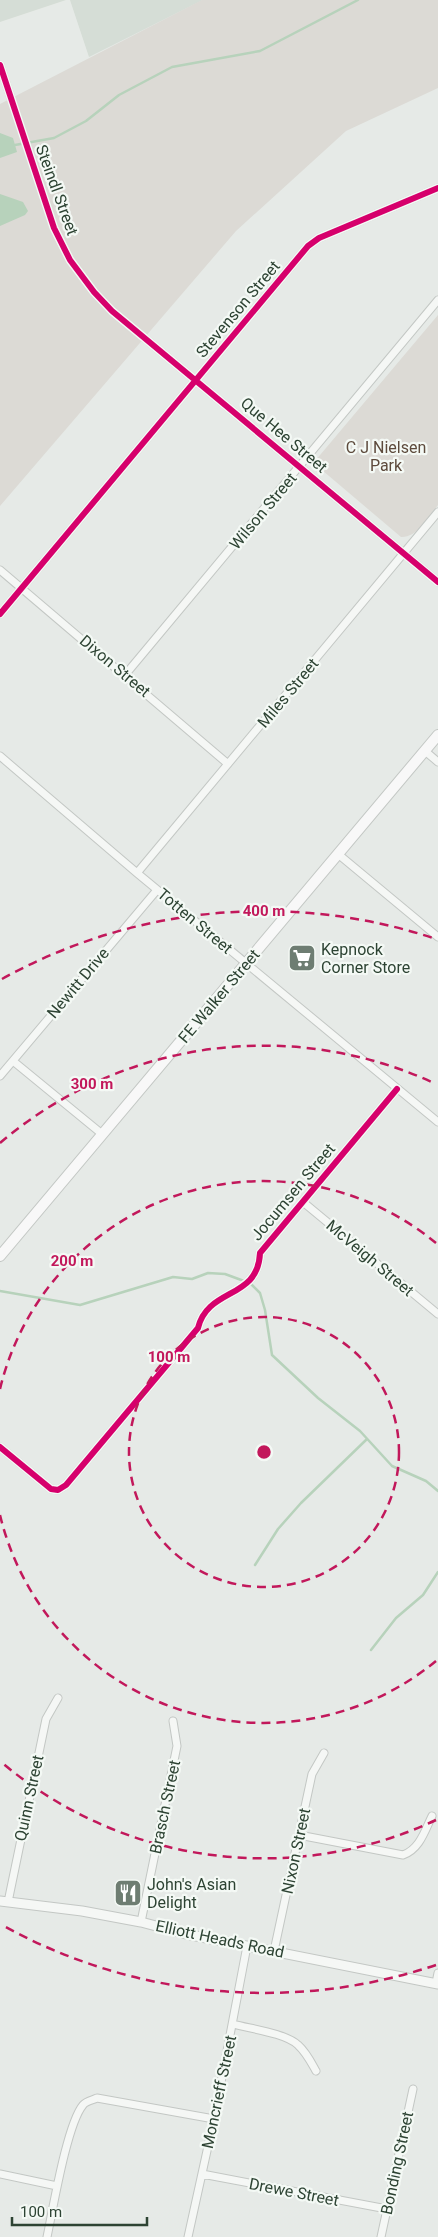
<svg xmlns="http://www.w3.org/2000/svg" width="438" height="2237" viewBox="0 0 438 2237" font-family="Roboto,sans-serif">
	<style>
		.built { fill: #d5ddd6 }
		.green { fill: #dcdad5 }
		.water { fill: #b7d2bb }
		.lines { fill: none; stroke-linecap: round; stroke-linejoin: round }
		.stream { stroke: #b7d2bb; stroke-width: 2.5 }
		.minor-casing { stroke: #c3c7c4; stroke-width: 9 }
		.tertiary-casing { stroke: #c3c7c4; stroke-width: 11 }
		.secondary-casing { stroke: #c3c7c4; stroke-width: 12 }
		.minor { stroke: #f5f7f5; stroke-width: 7 }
		.tertiary { stroke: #f5f7f5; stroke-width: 9 }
		.secondary { stroke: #f8f8f8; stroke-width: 10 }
		.cycleway-casing { stroke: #f4f9f5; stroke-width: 9 }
		.cycleway { stroke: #d6006c; stroke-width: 6 }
		.ring { fill: none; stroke: #c2185b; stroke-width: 2.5; stroke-dasharray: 9 6 }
		.labels { text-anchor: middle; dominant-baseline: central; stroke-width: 4.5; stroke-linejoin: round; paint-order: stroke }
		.street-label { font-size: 16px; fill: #2d4333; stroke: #f4f9f5 }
		.park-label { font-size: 16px; fill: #5d4a3c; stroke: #f4f9f5 }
		.poi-label { font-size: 16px; fill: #2d4333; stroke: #f4f9f5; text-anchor: start }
		.centre { fill: #c2185b; stroke: #f4f9f5; stroke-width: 2.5 }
		.ring-label { font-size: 15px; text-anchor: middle; font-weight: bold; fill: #c2185b; stroke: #f4f9f5; stroke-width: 4.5; stroke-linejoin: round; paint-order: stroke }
	</style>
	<rect width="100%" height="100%" fill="#e6eae7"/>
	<!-- built -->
	<path class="built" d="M0,0H66L0,22Z
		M70,0H203L89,57Z"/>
	<!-- green -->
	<path class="green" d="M202,0H438V88L346,131L236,231L0,506V104Z
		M438,315V505C428,517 417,538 401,537L316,465L315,461Z"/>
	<!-- water -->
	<path class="water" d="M0,133L13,138L17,152L0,158Z
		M0,194L23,202L28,211L25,215L0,226Z"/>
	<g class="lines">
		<!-- stream -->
		<path class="stream" d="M15,145L54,138L86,121L119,95L172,67L260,51L358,0
			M251,1284L260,1293L265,1310L272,1355L318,1398L360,1431L392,1466L426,1481L438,1491
			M0,1291L80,1305L173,1277L192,1279L208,1273L225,1274L244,1281
			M255,1565L278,1529L301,1503L367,1439
			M371,1650L396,1618L423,1595L438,1572"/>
		<!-- minor casing -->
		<g class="minor-casing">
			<path id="minor" d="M0,65L54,228L70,260L94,292L112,311L438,582
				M0,570L228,764
				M0,614L308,246L319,238L438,188
				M125,675L438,300
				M425,751L438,762
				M0,756L137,873L438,1122
				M338,854L438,937
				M137,873L438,512
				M13,1061L102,1134
				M0,1076L157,890
				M303,1202L438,1314
				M0,1447L51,1489L58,1490L66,1485L198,1328C208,1287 258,1300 260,1253L397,1089
				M299,1835L403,1855C420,1849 425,1830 432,1816
				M8,1902L46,1719L58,1698
				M141,1922L177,1746L173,1721
				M274,1951L312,1774L324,1753
				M436,1983L438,1973
				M233,2024C251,2029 285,2033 298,2045C306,2052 311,2062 316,2071
				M0,2174L57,2186
				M202,2174L387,2209
				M47,2237C53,2209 67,2124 83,2105C86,2101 93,2100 97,2098L214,2119
				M188,2237L214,2119L247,1946
				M381,2237L413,2089"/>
		</g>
		<!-- tertiary casing -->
		<g class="tertiary-casing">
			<path id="tertiary" d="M0,1901L82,1911L141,1922L186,1934L438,1984"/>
		</g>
		<!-- secondary casing -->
		<g class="secondary-casing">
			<path id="secondary" d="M0,1256L438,735"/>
		</g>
		<!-- minor -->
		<use href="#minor" class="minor"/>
		<!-- tertiary -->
		<use href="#tertiary" class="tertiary"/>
		<!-- secondary -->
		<use href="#secondary" class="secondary"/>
		<!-- cycleway casing -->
		<g class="cycleway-casing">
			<path id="cycleway" d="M0,65L54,228L70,260L94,292L112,311L438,582
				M0,614L308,246L319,238L438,188
				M0,1447L51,1489L58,1490L66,1485L198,1328C208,1287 258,1300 260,1253L397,1089"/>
		</g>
		<!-- cycleway -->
		<use href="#cycleway" class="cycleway"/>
	</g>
	<!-- distance rings -->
	<g class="ring">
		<circle cx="264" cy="1452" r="135"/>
		<path d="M436 1661A271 271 0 0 1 0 1515M0 1389A271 271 0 0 1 436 1243"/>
		<path d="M436 1820A406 406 0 0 1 0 1761M0 1143A406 406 0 0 1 436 1084"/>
		<path d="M436 1965A541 541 0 0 1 2 1925M2 979A541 541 0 0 1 436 939"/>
	</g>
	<!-- icons -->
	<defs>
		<g id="supermarket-square" transform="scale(1.4375)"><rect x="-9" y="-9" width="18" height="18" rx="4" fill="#6e7d72" stroke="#f4f9f5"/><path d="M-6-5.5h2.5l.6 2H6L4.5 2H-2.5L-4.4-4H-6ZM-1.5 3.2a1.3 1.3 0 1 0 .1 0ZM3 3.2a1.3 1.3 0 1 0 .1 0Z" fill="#fff"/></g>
		<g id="restaurant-square" transform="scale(1.4375)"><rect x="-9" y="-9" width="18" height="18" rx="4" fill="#6e7d72" stroke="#f4f9f5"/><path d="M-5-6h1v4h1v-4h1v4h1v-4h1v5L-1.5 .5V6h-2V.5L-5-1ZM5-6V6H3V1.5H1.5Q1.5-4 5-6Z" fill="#fff"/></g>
	</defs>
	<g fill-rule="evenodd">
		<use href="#supermarket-square" x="302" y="958"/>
		<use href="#restaurant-square" x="128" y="1893"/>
	</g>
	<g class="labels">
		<!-- street labels -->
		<g class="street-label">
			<text transform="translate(57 190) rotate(70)">Steindl Street</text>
			<text transform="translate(238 309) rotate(-50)">Stevenson Street</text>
			<text transform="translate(284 435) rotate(40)">Que Hee Street</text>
			<text transform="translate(263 511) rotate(-50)">Wilson Street</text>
			<text transform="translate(115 666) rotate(40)">Dixon Street</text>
			<text transform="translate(288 693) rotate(-50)">Miles Street</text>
			<text transform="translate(195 921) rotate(40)">Totten Street</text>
			<text transform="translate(78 983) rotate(-50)">Newitt Drive</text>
			<text transform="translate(219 996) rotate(-50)">FE Walker Street</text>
			<text transform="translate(293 1192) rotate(-50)">Jocumsen Street</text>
			<text transform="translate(370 1258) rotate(40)">McVeigh Street</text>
			<text transform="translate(29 1798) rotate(-78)">Quinn Street</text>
			<text transform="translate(165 1807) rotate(-78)">Brasch Street</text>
			<text transform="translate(296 1851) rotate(-78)">Nixon Street</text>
			<text transform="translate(220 1939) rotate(12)">Elliott Heads Road</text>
			<text transform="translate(219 2092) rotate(-78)">Moncrieff Street</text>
			<text transform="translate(397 2163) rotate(-78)">Bonding Street</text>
			<text transform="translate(294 2192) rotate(11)">Drewe Street</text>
		</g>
		<!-- park labels -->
		<g class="park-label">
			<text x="386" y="447">C J Nielsen<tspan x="386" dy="18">Park</tspan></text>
		</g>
		<!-- poi labels -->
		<g class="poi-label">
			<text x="321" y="949">Kepnock<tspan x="321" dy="18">Corner Store</tspan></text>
			<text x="147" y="1884">John's Asian<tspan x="147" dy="18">Delight</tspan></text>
		</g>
	</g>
	<circle cx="264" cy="1452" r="8" class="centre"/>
	<g class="ring-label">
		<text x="264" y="916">400 m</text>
		<text x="92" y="1089">300 m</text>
		<text x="72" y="1266">200 m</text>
		<text x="169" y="1362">100 m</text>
	</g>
	<!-- scale -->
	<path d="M12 2217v8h135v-8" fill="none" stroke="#2d4333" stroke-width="2.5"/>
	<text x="20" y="2217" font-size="15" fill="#2d4333" stroke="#f4f9f5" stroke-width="4" paint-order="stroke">100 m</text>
</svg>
